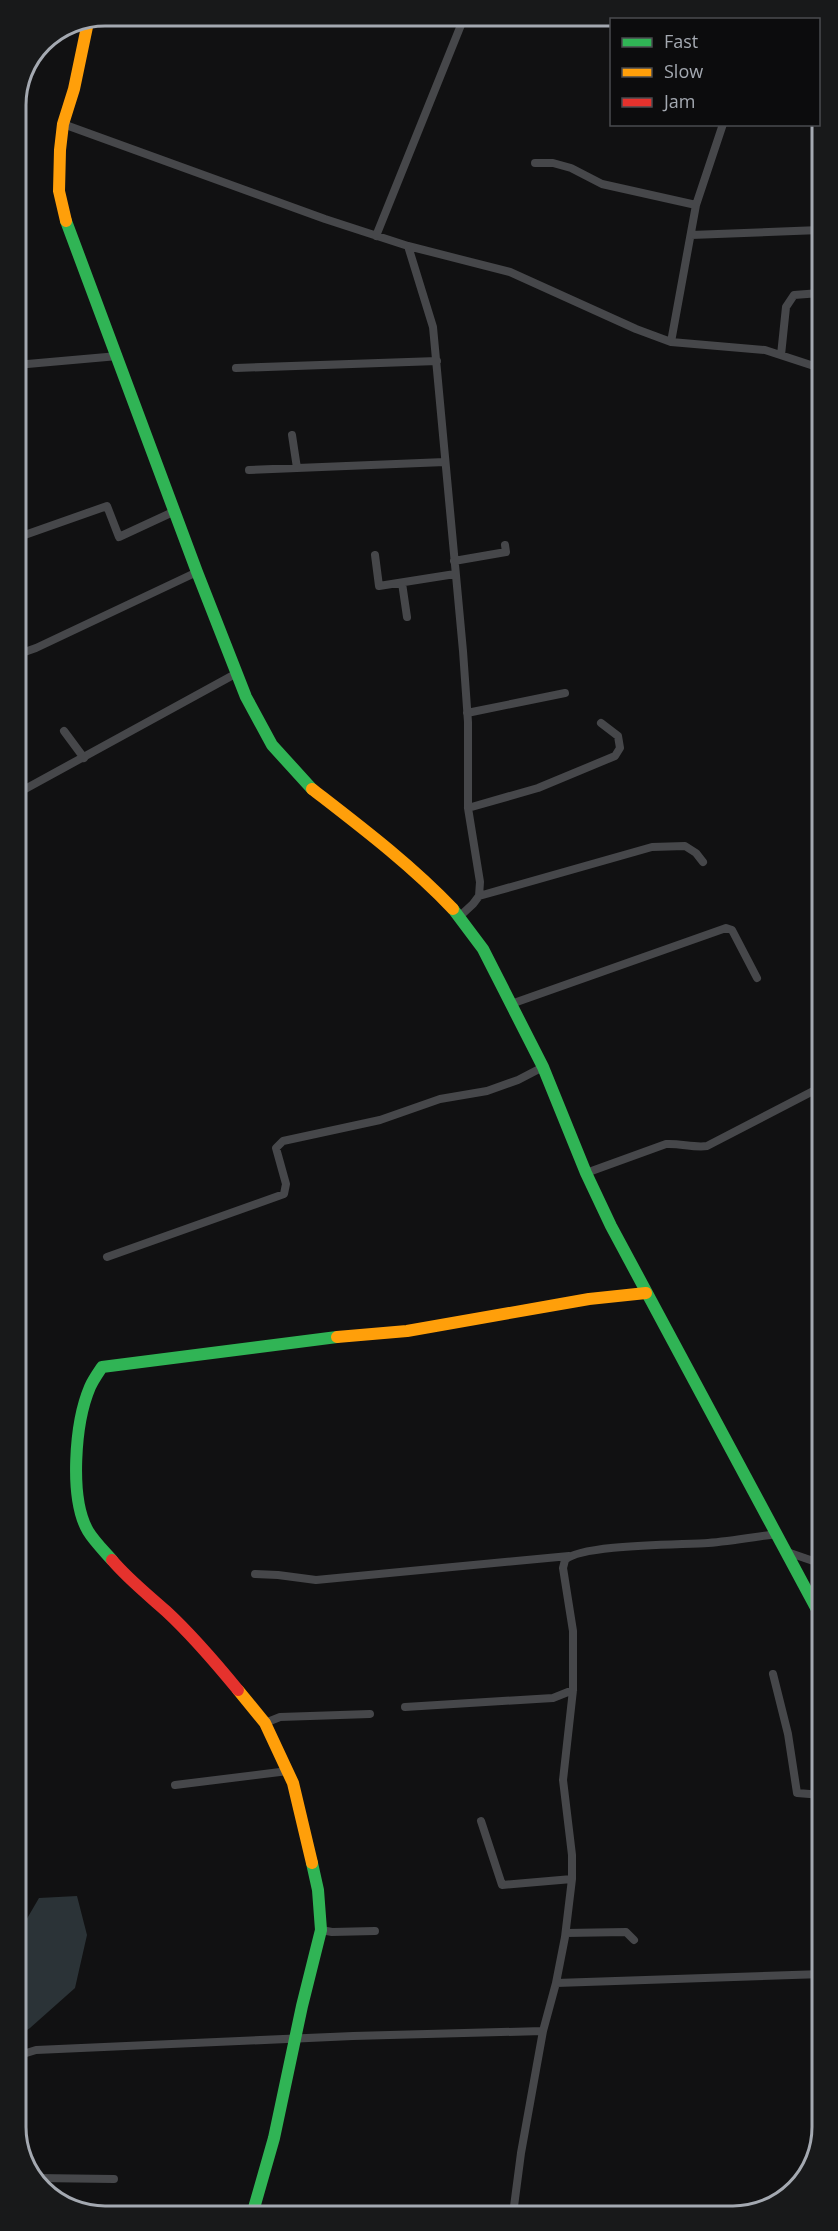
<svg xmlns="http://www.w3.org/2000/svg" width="838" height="2231" viewBox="0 0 838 2231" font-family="'Open Sans',sans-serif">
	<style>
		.water { fill: #2b3337 }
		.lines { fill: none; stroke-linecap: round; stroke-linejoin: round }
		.street { stroke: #46474a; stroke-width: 8 }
		.fast { stroke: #30b455; stroke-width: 12 }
		.slow { stroke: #ff9f0a; stroke-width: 12 }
		.jam { stroke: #e5322d; stroke-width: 12 }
		.rim { fill: none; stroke: #a4a9b1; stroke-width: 3 }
	</style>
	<rect width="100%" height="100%" fill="#111112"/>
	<!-- water -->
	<path class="water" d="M17,1207L20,1214L22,1328L17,1334Z
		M77,1896L87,1935L75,1988L30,2028L18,2036V1934L39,1898Z"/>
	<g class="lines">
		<!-- street -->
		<path class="street" d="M742,20V16
			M818,96H820
			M63,124L325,219L408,246L510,272L636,329L671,342L765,350L820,368
			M535,163H553L571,168L602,184L696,205L671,342
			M696,205L723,124
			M691,235L820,230
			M376,236L465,15
			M408,246L433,327L463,651L468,722V808L480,882L479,896L473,904L460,916
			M781,355L786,307L794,295L820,293
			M16,365L118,356
			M236,368L437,361
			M292,435L297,468
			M249,470L445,462
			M16,536L19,537L107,506L119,537L175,511
			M375,555L379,586L455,574
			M454,561L506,552L505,545
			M402,583L407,617
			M16,655L36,648L197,572
			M467,713L565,693
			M64,731L84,758
			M16,794L237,673
			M468,808L538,788L615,756L620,748L618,736L601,723
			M479,896L652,847L685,846L696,853L703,862
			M511,1004L726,928L732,930L757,978
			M586,1173L666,1144C680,1143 694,1148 707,1146L817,1089
			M107,1257L284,1194L286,1184L276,1148L283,1141L380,1120L440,1099L487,1091L518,1080L543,1067
			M787,1552L822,1564
			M255,1574L278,1575L316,1580L569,1556
			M773,1674L788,1734L797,1793L822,1795
			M405,1707L553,1698L573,1690
			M265,1723L280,1717L370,1714
			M175,1785L288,1771
			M481,1821L502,1885L572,1879
			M321,1930L332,1932L375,1931
			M566,1933L626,1932L634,1940
			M556,1983L823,1974
			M18,2058L23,2054L36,2050L353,2036L543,2031
			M36,2178L114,2179
			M513,2214L521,2153L543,2031L556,1983L565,1937L572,1879V1855L563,1780L573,1690V1631L563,1568L565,1560C581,1544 682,1545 708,1543C731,1541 754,1537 777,1534"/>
		<!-- fast -->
		<path class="fast" d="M66,221L197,572L246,697L272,745L312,789
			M453,909L483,949L543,1067L586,1173L611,1226L822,1619
			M112,1560C104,1551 94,1541 88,1531C69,1498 75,1422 90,1387C93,1380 98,1373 102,1367L337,1337
			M252,2215L274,2138L302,2006L321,1930L318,1890L312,1863"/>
		<!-- slow -->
		<path class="slow" d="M66,221L59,191L60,150L63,124L74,89L88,22
			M312,789C361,827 410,864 453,909
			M337,1337L407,1331L589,1299L646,1293
			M238,1690L265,1723L293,1783L312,1863"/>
		<!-- jam -->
		<path class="jam" d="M112,1560C128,1579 147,1594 166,1611C192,1635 215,1662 238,1690"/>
	</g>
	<!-- crop -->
	<path d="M0 0H838V2231H0ZM105 26H733A79 79 0 0 1 812 105V2127A79 79 0 0 1 733 2206H105A79 79 0 0 1 26 2127V105A79 79 0 0 1 105 26Z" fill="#18191a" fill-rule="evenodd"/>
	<path class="rim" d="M105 26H733A79 79 0 0 1 812 105V2127A79 79 0 0 1 733 2206H105A79 79 0 0 1 26 2127V105A79 79 0 0 1 105 26Z"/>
	<!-- legend -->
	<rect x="610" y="18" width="210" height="108" fill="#0c0c0d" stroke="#494b4f" stroke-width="1.5"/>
	<rect x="622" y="38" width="30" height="9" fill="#30b455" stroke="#494b4f" stroke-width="1.5"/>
	<text x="664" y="48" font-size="18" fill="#a4a9b1">Fast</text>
	<rect x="622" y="68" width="30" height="9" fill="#ff9f0a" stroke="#494b4f" stroke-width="1.5"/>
	<text x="664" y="78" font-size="18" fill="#a4a9b1">Slow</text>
	<rect x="622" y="98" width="30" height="9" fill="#e5322d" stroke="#494b4f" stroke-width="1.5"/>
	<text x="664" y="108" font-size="18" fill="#a4a9b1">Jam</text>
</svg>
